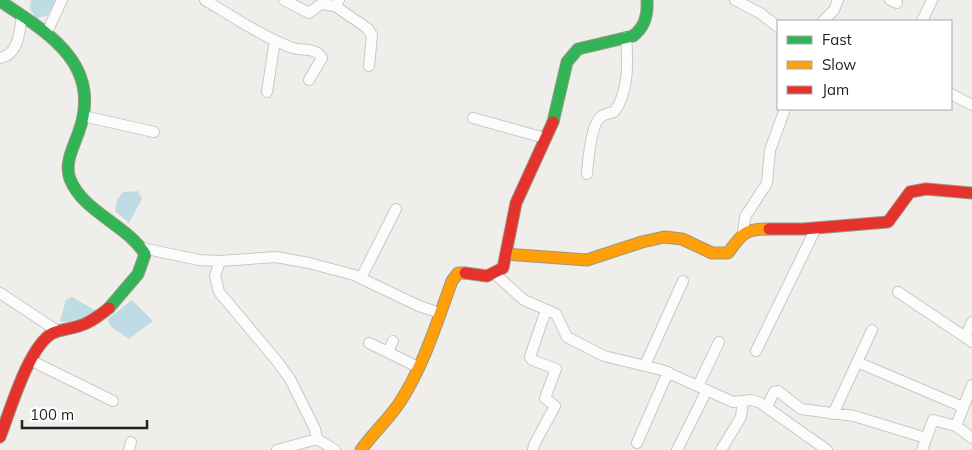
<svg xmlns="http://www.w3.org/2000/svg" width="972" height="450" viewBox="0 0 972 450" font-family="Mulish,sans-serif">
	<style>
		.water { fill: #bfdbe3 }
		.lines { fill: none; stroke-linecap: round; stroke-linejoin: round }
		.street-casing { stroke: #c9c8c7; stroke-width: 12 }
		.fast-casing { stroke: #999a82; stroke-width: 13 }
		.slow-casing { stroke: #999a82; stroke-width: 13 }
		.jam-casing { stroke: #999a82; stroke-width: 13 }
		.street { stroke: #fdfcfc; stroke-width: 10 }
		.fast { stroke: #30b455; stroke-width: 11 }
		.slow { stroke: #ff9f0a; stroke-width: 11 }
		.jam { stroke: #e5322d; stroke-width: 11 }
	</style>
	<rect width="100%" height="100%" fill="#f0eeeb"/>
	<!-- water -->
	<path class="water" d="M31,0H56L47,16L36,18L30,9Z
		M138,191L142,199L129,223L115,211L117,200L123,192Z
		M72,297L98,312L75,324L60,321L66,300Z
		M132,300L153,321L129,339L110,326L108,319Z"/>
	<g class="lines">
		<!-- street casing -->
		<g class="street-casing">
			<path id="street" d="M205,0C233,17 260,35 290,47C301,52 315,46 322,58L309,80
				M284,0L309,13L321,4L335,6
				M339,0L335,6L367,28L372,35L369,66
				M735,0L760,13L778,27
				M890,0L897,3
				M823,21L834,10L838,0
				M922,21L932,0
				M47,32L62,0
				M0,58C19,54 19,33 22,17
				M267,92L275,40
				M951,94L972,105
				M83,116L154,132
				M473,118L545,138
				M587,174C588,162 591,122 602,116C605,114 610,113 614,112C629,93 628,61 626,37
				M743,233L745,217L767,183L770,150L785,109
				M142,248L199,260L220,261L276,257L309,263L354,275L419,306L440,313
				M220,261L215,276L219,292L276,360L290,379L315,429L317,439
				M496,275L524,300L556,314L567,337L604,356L662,370L733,402L750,400L759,402L827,450
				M361,278L396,209
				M898,292L965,337
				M0,293L56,330
				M972,322L965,337L972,342
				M369,343L418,367
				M756,351L816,228
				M388,352L393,341
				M30,360L113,401
				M857,362L963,407
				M645,365L683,281
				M698,386L719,342
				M767,407L774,392L778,391L801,409L854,416L926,438
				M833,414L872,330
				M956,426L972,385
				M637,443L668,372
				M129,450L131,442
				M277,450L317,439L335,450
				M533,450L534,445L555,406L545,398L556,369L532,360L530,357L546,310
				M677,450L707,390
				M721,450L741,417L743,401
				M922,450L933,420L956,426L972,438"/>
		</g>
		<!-- fast casing -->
		<g class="fast-casing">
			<path id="fast" d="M0,1C47,32 103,64 79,131C74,146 64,163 70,179C83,212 126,224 145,254L138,274L109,308
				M553,122L567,62L578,49L633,36C645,27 648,15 647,0"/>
		</g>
		<!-- slow casing -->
		<g class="slow-casing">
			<path id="slow" d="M506,254L587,260L642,242L664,237L682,239L712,253H728C742,234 744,229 769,229
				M361,450C373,433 389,419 400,402C424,365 437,322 452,281L458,273H465"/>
		</g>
		<!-- jam casing -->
		<g class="jam-casing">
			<path id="jam" d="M769,229H803L888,222L910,192L926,189L972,193
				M465,273L487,276L503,268L516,203L553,122
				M0,437C10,411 29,345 53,333C62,329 71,329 79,326C90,323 100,315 109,308"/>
		</g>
		<!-- street -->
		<use href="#street" class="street"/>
		<!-- fast -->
		<use href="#fast" class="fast"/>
		<!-- slow -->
		<use href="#slow" class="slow"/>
		<!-- jam -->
		<use href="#jam" class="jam"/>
	</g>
	<!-- legend -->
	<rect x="777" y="20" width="175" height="90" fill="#ffffff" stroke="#a7a7a7"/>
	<rect x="787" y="36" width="25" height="8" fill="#30b455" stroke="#a7a7a7"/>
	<text x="822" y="45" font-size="15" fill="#222222">Fast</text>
	<rect x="787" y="61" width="25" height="8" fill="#ff9f0a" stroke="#a7a7a7"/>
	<text x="822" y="70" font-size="15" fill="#222222">Slow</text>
	<rect x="787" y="86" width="25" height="8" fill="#e5322d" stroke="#a7a7a7"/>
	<text x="822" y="95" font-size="15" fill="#222222">Jam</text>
	<!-- scale -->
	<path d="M22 420v8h125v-8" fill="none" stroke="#222222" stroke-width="2.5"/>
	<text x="30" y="420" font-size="15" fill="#222222" stroke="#ffffff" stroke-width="4" paint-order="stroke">100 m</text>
</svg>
